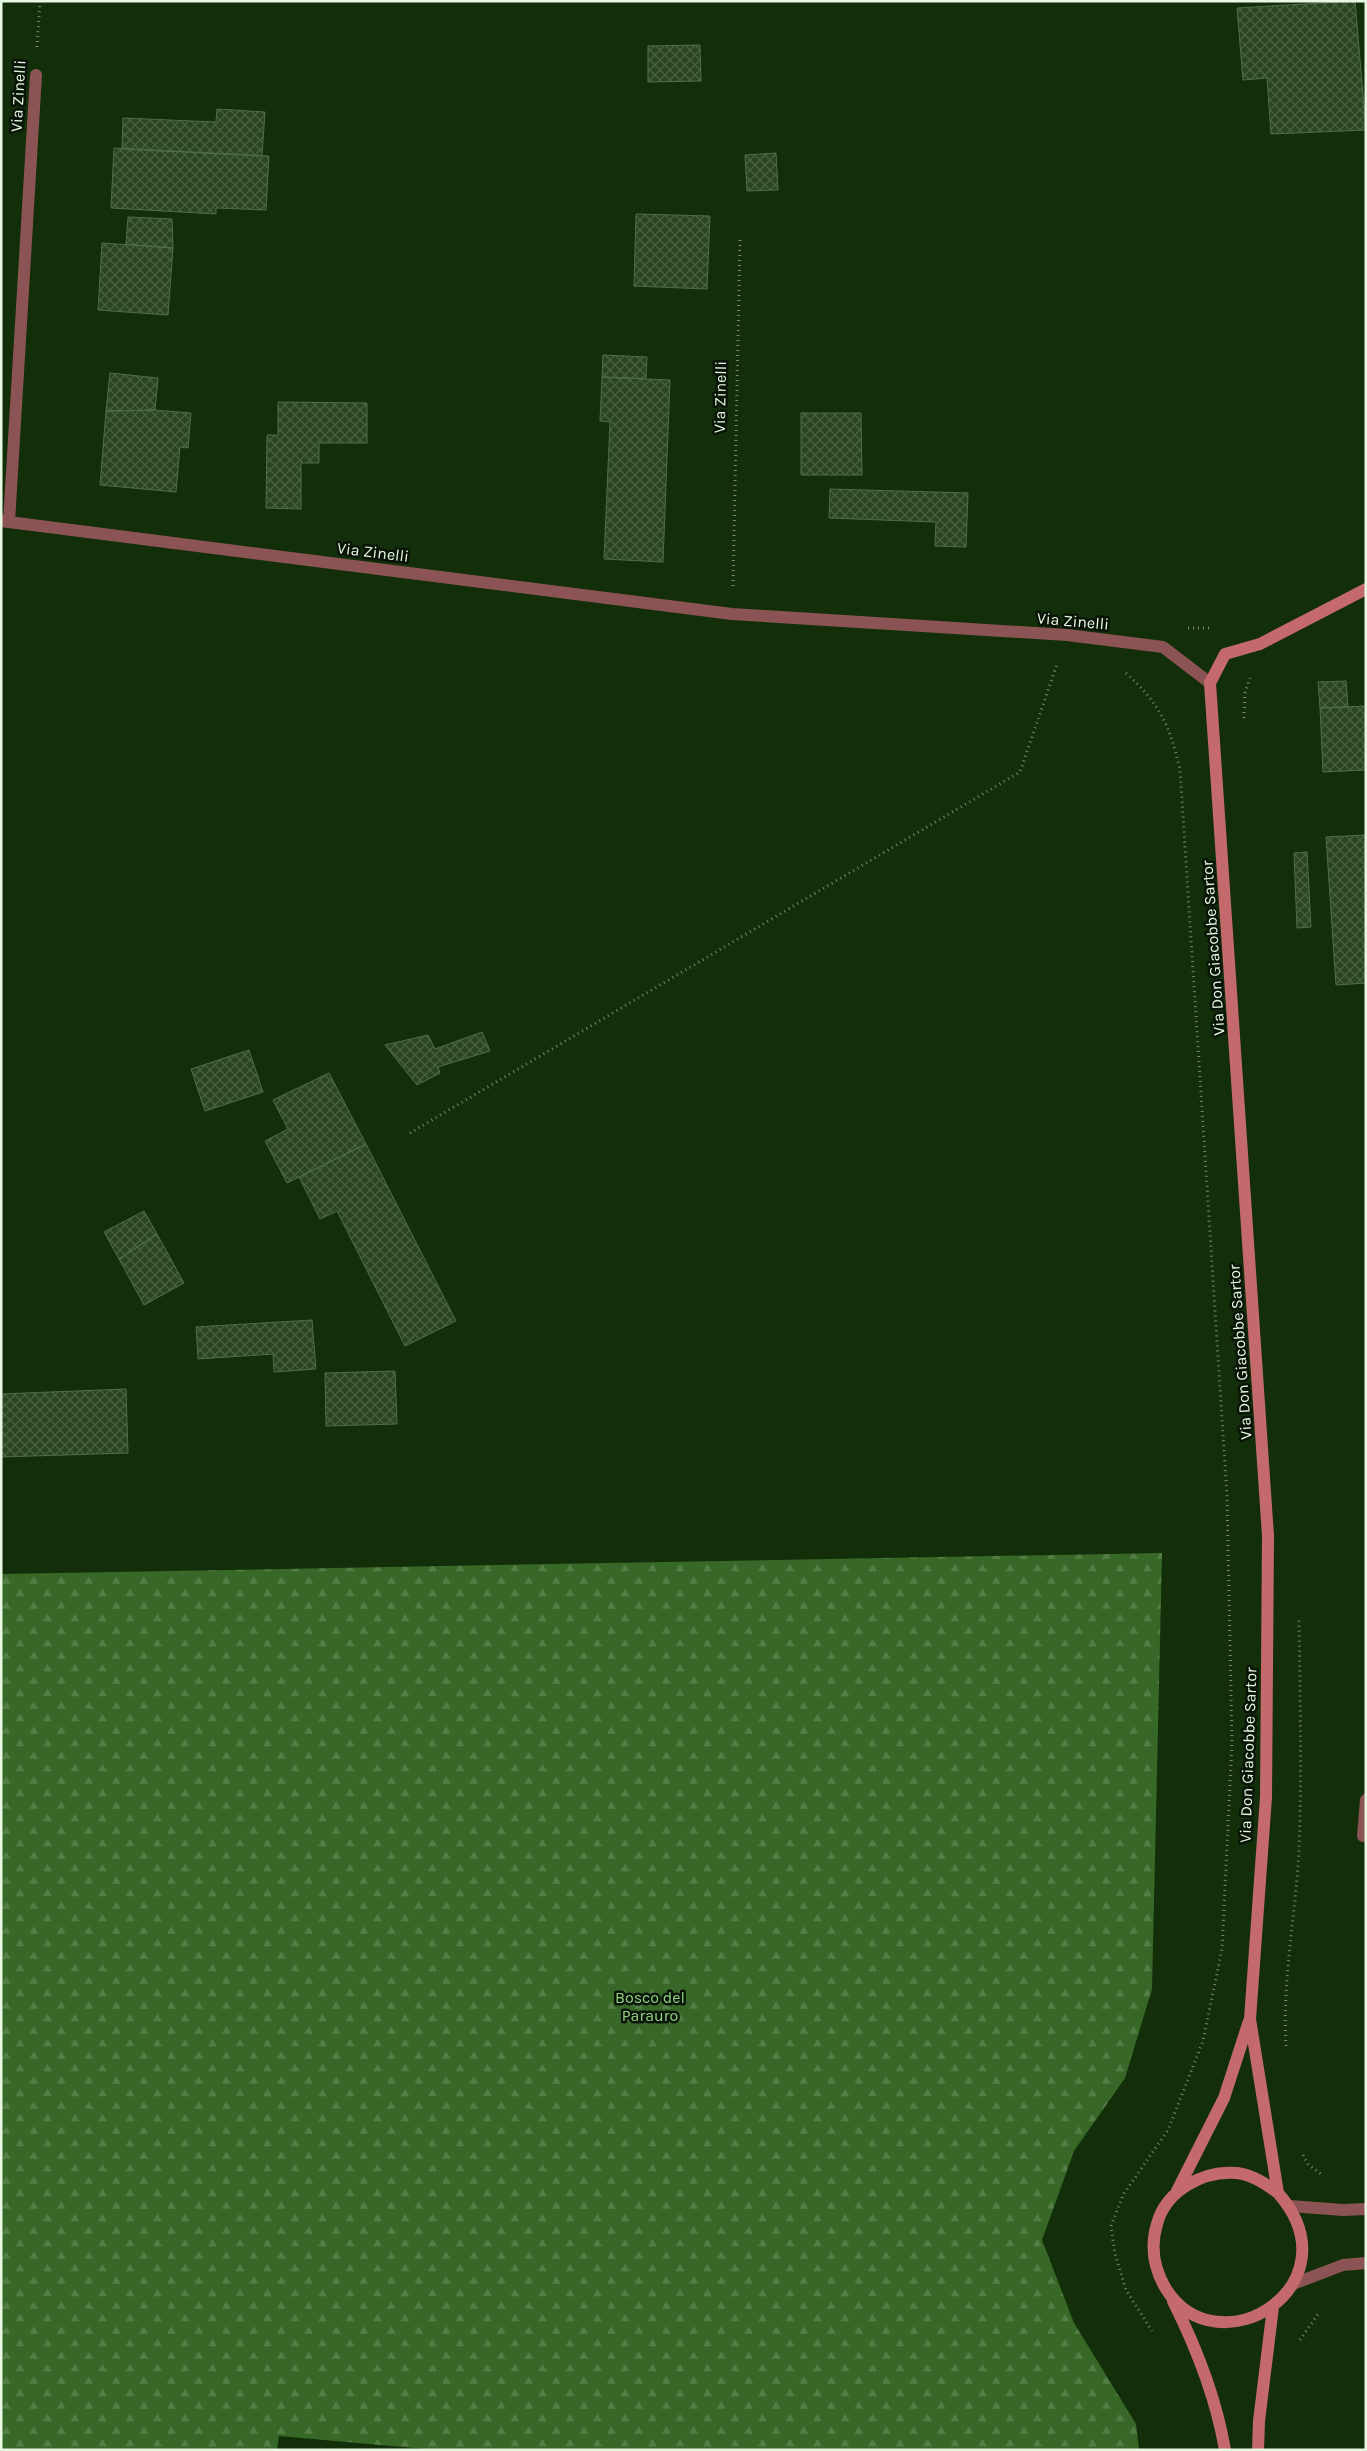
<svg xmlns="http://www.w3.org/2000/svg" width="1367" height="2451" viewBox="0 0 1367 2451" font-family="Karla,sans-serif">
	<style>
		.forest { fill: url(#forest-firs) }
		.building { fill: url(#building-cross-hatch); stroke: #4f6e46 }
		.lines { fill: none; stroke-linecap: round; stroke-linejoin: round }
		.path { stroke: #728a6b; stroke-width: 3; stroke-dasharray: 1 4; stroke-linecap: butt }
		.lane { stroke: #8c5354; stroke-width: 12 }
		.street { stroke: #8c5354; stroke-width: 12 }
		.secondary { stroke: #c46a6d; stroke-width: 12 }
		.labels { text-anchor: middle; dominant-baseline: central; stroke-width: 5; stroke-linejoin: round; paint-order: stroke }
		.street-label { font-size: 16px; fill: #e7f9e2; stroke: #071305 }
		.park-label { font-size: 16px; fill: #90d57c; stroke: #071305 }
	</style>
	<defs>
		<pattern id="forest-firs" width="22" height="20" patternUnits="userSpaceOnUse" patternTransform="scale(1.25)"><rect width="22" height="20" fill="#376827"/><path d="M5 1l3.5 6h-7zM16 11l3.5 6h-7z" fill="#547e46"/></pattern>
		<pattern id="building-cross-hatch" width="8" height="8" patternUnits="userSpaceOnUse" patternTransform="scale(1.25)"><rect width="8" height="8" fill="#294620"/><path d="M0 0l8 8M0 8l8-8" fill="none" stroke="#486140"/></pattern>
	</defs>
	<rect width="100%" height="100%" fill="#122f09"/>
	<!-- forest -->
	<path class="forest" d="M1162,1553L1152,1989L1125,2078L1074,2151L1042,2240L1074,2323L1136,2424L1139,2450H437L279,2436L277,2450H1V1574Z"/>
	<!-- building -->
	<path class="building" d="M1355,1L1366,130L1271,134L1267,78L1243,80L1237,8Z
		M700,45L701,81L648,82V46Z
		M217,109L265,112L262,156L122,149L123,118L216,122Z
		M114,148L269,156L266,210L216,208V214L111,208Z
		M776,153L778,190L747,191L745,155Z
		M636,214L710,216L707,289L634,286Z
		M128,217L172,219L173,248L126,244Z
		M102,243L173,248L168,315L98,310Z
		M603,355L647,357L646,379L602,377Z
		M110,373L158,378L155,410L106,411Z
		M602,377L670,380L663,562L604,559L610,422L600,421Z
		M278,402L367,403V443H319V463H301V509L266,508L267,435H278Z
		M155,410L191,413L188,448L180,447L176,492L100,485L106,411Z
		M801,413H861L862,475H801Z
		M830,489L968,493L966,547L935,546L936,522L829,518Z
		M1346,681L1348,707L1320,708L1318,682Z
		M1366,706V770L1323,772L1320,708Z
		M1365,835L1366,983L1336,985L1326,837Z
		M1307,852L1311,927L1297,928L1294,853Z
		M482,1032L490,1051L438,1067L440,1073L417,1085L385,1045L428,1035L435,1049Z
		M249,1050L263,1092L205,1111L191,1069Z
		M329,1073L366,1144L287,1183L265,1141L288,1129L273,1100Z
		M366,1144L456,1321L405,1346L337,1211L320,1219L299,1177Z
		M144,1211L157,1234L119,1259L104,1232Z
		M157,1234L184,1283L144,1305L119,1259Z
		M312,1320L316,1369L274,1372L273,1354L198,1359L196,1327Z
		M395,1371L397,1424L326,1426L325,1373Z
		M126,1389L128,1453L1,1457V1394Z"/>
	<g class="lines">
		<!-- path -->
		<path class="path" d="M37,47L40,1
			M733,586L740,240
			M1188,628H1209
			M1126,673C1160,704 1169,724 1180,769L1227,1496L1232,1743L1222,1949L1203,2041L1168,2130L1123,2195L1111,2226L1115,2254L1126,2290L1152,2331
			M1244,718L1245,693L1250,678
			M410,1133L1020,772L1057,664
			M1286,2046C1282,1980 1296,1914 1299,1849C1302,1772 1300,1696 1299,1620
			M1303,2155L1308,2164L1321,2174
			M1300,2340L1318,2314"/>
		<!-- lane -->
		<path class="lane" d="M1363,1836L1366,1800
			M1290,2206L1343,2210L1366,2209
			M1293,2284L1343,2265L1366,2263"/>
		<!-- street -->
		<path class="street" d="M1,521L732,614L1067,635L1163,647L1210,683
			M9,522L36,75"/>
		<!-- secondary -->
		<path class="secondary" d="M1177,2191L1224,2098L1249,2021
			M1278,2193C1266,2184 1253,2175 1237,2173C1204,2170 1166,2190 1157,2224C1150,2247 1154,2269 1166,2289C1219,2372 1358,2284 1278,2193L1250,2019L1266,1797L1268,1536L1210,683L1225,654L1260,644L1366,589
			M1173,2301C1197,2349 1216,2397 1225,2450
			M1258,2450L1259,2421L1273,2307"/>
	</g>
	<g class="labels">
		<!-- street labels -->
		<g class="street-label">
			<text transform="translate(18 96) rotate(-87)">Via Zinelli</text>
			<text transform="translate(720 397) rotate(-89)">Via Zinelli</text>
			<text transform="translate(373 552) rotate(7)">Via Zinelli</text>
			<text transform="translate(1073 621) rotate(5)">Via Zinelli</text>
			<text transform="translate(1213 948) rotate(-94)">Via Don Giacobbe Sartor</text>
			<text transform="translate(1240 1352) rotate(-94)">Via Don Giacobbe Sartor</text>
			<text transform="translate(1248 1755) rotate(-88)">Via Don Giacobbe Sartor</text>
		</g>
		<!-- park labels -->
		<g class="park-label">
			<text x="650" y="1997">Bosco del<tspan x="650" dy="18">Parauro</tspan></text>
		</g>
	</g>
	<!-- border -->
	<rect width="1367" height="2451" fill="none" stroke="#e7f9e2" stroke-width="5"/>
</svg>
